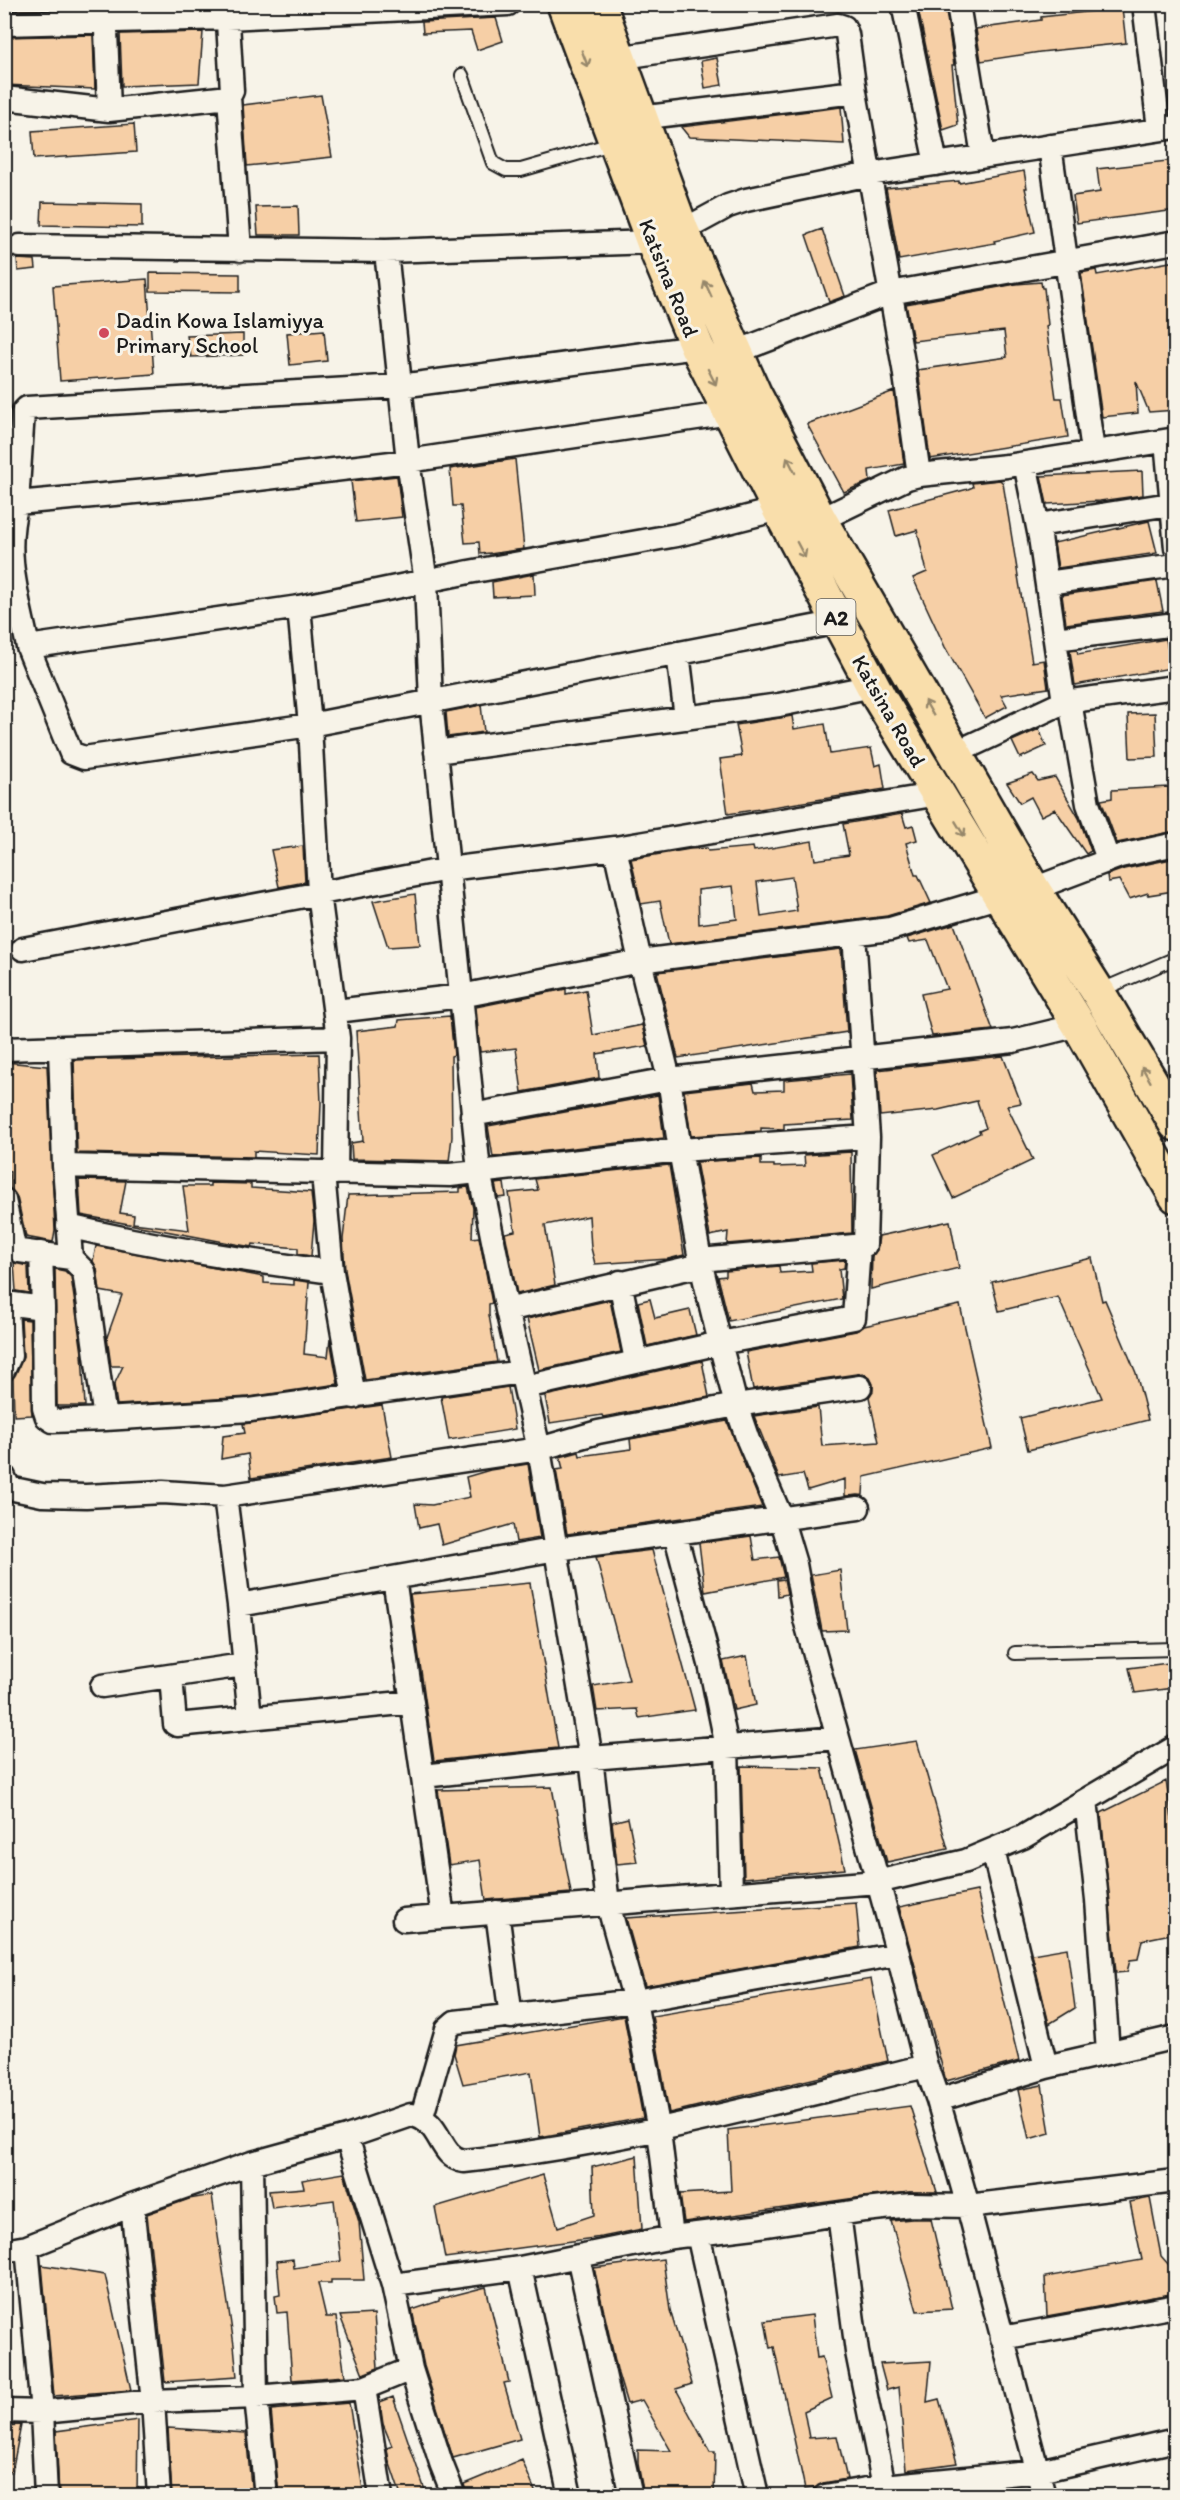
<svg xmlns="http://www.w3.org/2000/svg" width="1180" height="2500" viewBox="0 0 1180 2500" font-family="Itim,sans-serif">
	<style>
		.building { fill: #f6cfa6; stroke: #1c1c1c; stroke-width: 1.5; fill-rule: evenodd }
		.lines { fill: none; stroke-linecap: round; stroke-linejoin: round }
		.lane-casing { stroke: #1c1c1c; stroke-width: 16 }
		.street-casing { stroke: #1c1c1c; stroke-width: 27 }
		.highway-casing { stroke: #1c1c1c; stroke-width: 38 }
		.lane { stroke: #f7f3e8; stroke-width: 12 }
		.street { stroke: #f7f3e8; stroke-width: 22 }
		.highway { stroke: #f9deab; stroke-width: 33 }
		.oneway { stroke: #96876b }
		.poi-dot { fill: #d1495b; stroke: #f7f3e8; stroke-width: 2 }
		.labels { text-anchor: middle; dominant-baseline: central; stroke-width: 6; stroke-linejoin: round; paint-order: stroke }
		.shield { fill: #f7f3e8; stroke: #5e5c59; stroke-width: 1.5 }
		.shield-label { font-size: 21px; font-weight: bold; fill: #1c1c1c }
		.street-label { font-size: 22px; fill: #1c1c1c; stroke: #f7f3e8 }
		.poi-label { font-size: 22px; fill: #1c1c1c; stroke: #f7f3e8; text-anchor: start }
	</style>
	<rect width="100%" height="100%" fill="#f7f3e8"/>
	<filter id="ink" filterUnits="userSpaceOnUse"><feTurbulence type="fractalNoise" baseFrequency=".0167" numOctaves="2"/><feDisplacementMap in="SourceGraphic" scale="12" xChannelSelector="R" yChannelSelector="G"/><feConvolveMatrix kernelMatrix="1 2 1 2 8 2 1 2 1" color-interpolation-filters="sRGB"/></filter>
	<g filter="url(#ink)">
		<!-- building -->
		<path class="building" d="M4,4H92V8L4,10Z
			M917,4H945L954,65H952L958,125L943,130Z
			M1122,8L1126,43L1040,52L981,61L976,29L1041,20V17Z
			M496,18L503,41L477,50L471,31L423,33L422,22Z
			M203,32L199,83L122,86L120,34Z
			M93,35L95,89L4,85V37Z
			M717,58L722,85L705,88L701,61Z
			M321,95L332,157L247,166L243,105Z
			M841,107L844,144L689,137L681,127Z
			M134,124L136,152L34,159L32,131Z
			M1176,160V210L1077,223L1073,196L1100,192L1097,169Z
			M1024,171L1027,188H1025L1035,232L994,241L995,243L899,260L886,188L959,181V183Z
			M42,202L142,204V227L41,225Z
			M298,206L299,235H258L256,207Z
			M822,229L845,296L829,302L806,235Z
			M17,259L35,260L36,269L18,271Z
			M1176,261V410L1149,412L1136,381L1138,413L1102,417L1081,273L1096,270L1097,275Z
			M150,273L240,274V292L150,291Z
			M147,279L154,374L60,381L53,286Z
			M1041,282L1042,288H1044L1048,325L1046,326L1056,398H1062L1068,437L930,459L918,370L1007,357L1004,331L913,341L906,304L1016,284Z
			M324,330L327,361L290,365L287,333Z
			M243,334V355L191,357L187,336Z
			M894,391L904,464L869,470L870,481L844,492L807,424Z
			M515,459L524,549L490,554V553L480,554L479,542L465,543L461,506H453L450,469Z
			M1142,471L1143,495L1100,501L1047,504L1041,476Z
			M397,476L402,517L356,522L351,481Z
			M1000,480L1003,483L1032,662L1044,660L1048,688L1001,695L1007,706L985,718L945,647L913,578L927,572L917,530L896,536L889,510L968,489L973,487L972,483Z
			M1149,521L1157,553L1058,568L1054,543Z
			M534,574L535,595L493,597L492,582Z
			M1157,581L1163,611L1066,624L1062,595Z
			M1166,639L1171,668L1075,685L1070,651L1077,650L1078,654Z
			M481,705L484,732L448,737L446,712Z
			M1155,713L1157,757L1130,758L1128,714Z
			M792,716L794,729L825,724L830,754L871,748L875,766L881,764L885,789L728,814L720,759L742,756L736,725Z
			M1039,729L1046,746L1020,758L1012,741Z
			M1033,774L1038,781L1055,777L1079,818L1091,851L1086,854L1055,809L1041,816L1031,797L1020,803L1007,783Z
			M1169,787V796L1176,795V831L1117,843L1101,800L1112,798V790Z
			M902,814L906,827L913,825L917,840L906,843L915,875H918L931,903L887,916L669,944L660,901L641,904L631,859L690,849L707,848L708,851L753,847L754,851L812,841L815,860L849,855L843,824ZM792,877L797,911L761,917L757,882ZM733,886L737,919L699,924L698,890Z
			M303,846L305,882L279,887L271,850Z
			M1176,858V865L1170,866L1173,891L1148,895V893L1129,899L1119,880L1108,882L1107,875L1124,869Z
			M415,894L420,945L388,947L373,901Z
			M954,924L993,1030L932,1036L921,994L947,989L928,940L909,943L907,938Z
			M841,949L847,1032L678,1058L657,972Z
			M566,989V994L586,990L593,1035L642,1025L647,1046L597,1054L599,1078L522,1092L516,1048L480,1052L476,1007Z
			M450,1016L454,1055L451,1056L452,1137L449,1161L352,1159L351,1143L363,1141L356,1031L398,1026L399,1020Z
			M319,1054L321,1103L319,1155L254,1151V1157L77,1153L74,1060Z
			M1003,1056L1021,1103L1007,1106L1033,1160L953,1198L933,1155L980,1133L979,1131L986,1128L977,1101L938,1110L880,1116L877,1070Z
			M5,1062L47,1066L55,1230L53,1242L26,1237L17,1197L10,1188V1172L4,1171Z
			M850,1074L853,1120L784,1124V1129L761,1128V1131L691,1136L684,1091L753,1083L755,1091L784,1090V1080Z
			M658,1095L664,1138L493,1157L488,1126Z
			M851,1152L852,1233L727,1244L728,1232L710,1236L696,1162L761,1158V1165H774V1167L805,1166L804,1155Z
			M669,1165L684,1255L668,1259L595,1264L591,1248L589,1216L545,1225L555,1285L517,1294L505,1233L515,1231L509,1193L538,1190L535,1179Z
			M79,1180L126,1181L120,1213L134,1215L133,1223L189,1230L183,1186H210V1183L251,1184V1188L311,1192L314,1221L311,1256L298,1254V1248L253,1244L252,1247L235,1244L81,1215Z
			M504,1183L506,1197L498,1198L495,1184Z
			M468,1187L473,1208L472,1238L479,1237L492,1303L489,1304V1315L497,1362L365,1380L345,1270L343,1239L348,1195L460,1192V1188Z
			M950,1221L959,1268L871,1289L872,1256L877,1250L879,1236Z
			M96,1246L248,1274L264,1277V1283L294,1285V1280L309,1282L304,1354L328,1357L330,1339L338,1384L249,1397L117,1405L114,1385L123,1366H111L107,1337L122,1295L100,1291L97,1269L93,1261Z
			M1092,1258L1102,1301L1105,1300L1136,1373L1148,1420L1028,1450L1020,1418L1102,1398L1058,1297L999,1311L992,1282Z
			M845,1260L844,1268L839,1269L842,1299L729,1321L718,1277L726,1276V1271L779,1266L780,1273L812,1271L811,1263Z
			M14,1263L28,1266L29,1293L16,1291Z
			M55,1269L65,1271L71,1277L82,1353L85,1406H57Z
			M650,1299L655,1318L690,1310L696,1335L647,1346L638,1302Z
			M610,1300L621,1352L539,1370L527,1319Z
			M960,1305L992,1448L864,1477L863,1495L845,1496V1479L808,1490L803,1474L779,1478L754,1416L818,1407L822,1446L879,1442L869,1397L873,1391V1384L870,1378L863,1373L753,1389L746,1352L856,1331L864,1326Z
			M21,1319L30,1320L32,1415L14,1416L13,1378L23,1356Z
			M702,1361L709,1397L603,1417L602,1415L550,1423L545,1396Z
			M508,1387L515,1429L449,1440L441,1397Z
			M382,1405L392,1457L251,1478L248,1454L221,1459L223,1436L245,1433L243,1424Z
			M727,1421L762,1507L567,1534L556,1470L563,1469L560,1457L579,1452L580,1456L631,1449L630,1439Z
			M528,1464L540,1538L516,1542L513,1524L442,1545L437,1524L419,1528L415,1504L432,1505L470,1497L466,1477L490,1470Z
			M751,1536L755,1560L779,1557L784,1577L705,1592L699,1543Z
			M652,1550L695,1710L639,1718L637,1709L597,1711L593,1686L629,1680L596,1557Z
			M840,1570L847,1630L822,1631L811,1575Z
			M784,1579L787,1594L778,1596L777,1580Z
			M530,1583L558,1748L434,1761L410,1594Z
			M747,1656L756,1705L734,1710L723,1661Z
			M1176,1662V1682H1172L1173,1688L1135,1693L1129,1668Z
			M917,1741L948,1849L887,1862L855,1750Z
			M741,1766L822,1768L845,1869L744,1878Z
			M1166,1781L1176,1846V1933L1142,1940L1138,1959L1130,1960L1127,1972L1116,1973L1101,1813Z
			M552,1787L571,1893L486,1900L480,1860L449,1865L438,1790Z
			M628,1818L637,1862L617,1864L612,1822Z
			M977,1891L1019,2061L946,2081L899,1907Z
			M856,1903L860,1947L645,1986L626,1918Z
			M1067,1948L1075,2008L1049,2024L1032,1954Z
			M871,1979L888,2061L669,2113L652,2016Z
			M624,2016L643,2118L540,2137L531,2072L463,2084L454,2054L456,2045Z
			M1042,2085L1050,2133L1029,2139L1018,2090Z
			M910,2106L937,2192H910L863,2197L684,2222L680,2194L731,2191L728,2130Z
			M637,2156L642,2229L602,2237L445,2258L435,2207L543,2175L558,2227L594,2215L592,2167Z
			M344,2173L359,2222L364,2280H331V2283H318L326,2317H336L345,2376L292,2380L287,2312L277,2313L275,2296L280,2295L277,2261L293,2259L294,2268L341,2261L334,2200L272,2208L269,2191L304,2188L302,2180Z
			M212,2195L234,2345L237,2377L165,2382L147,2214L189,2199Z
			M1150,2198L1161,2256L1176,2273V2293L1047,2316L1045,2277L1142,2260L1130,2202Z
			M912,2219H931L952,2309L917,2311L891,2221Z
			M663,2259L670,2310L692,2384L676,2389L710,2452H715L714,2496H644L638,2464V2450L671,2451L642,2400L627,2404L618,2374L594,2268Z
			M42,2265L105,2275L131,2390L54,2396Z
			M486,2287L509,2382L504,2383L520,2439L453,2458L424,2366L412,2310L439,2301V2299Z
			M374,2314L378,2368L363,2374L340,2316Z
			M812,2315L817,2358L822,2357L832,2398L804,2411L809,2438L837,2436L847,2479L823,2483L815,2488L805,2489L774,2347L770,2348L765,2321Z
			M931,2361L927,2402L939,2399L957,2463L906,2470L899,2387L887,2390L880,2364Z
			M379,2396L380,2402L393,2397L427,2496H401L389,2461L387,2448L392,2446L383,2424Z
			M349,2403L364,2496H279L271,2410Z
			M138,2420L137,2496H59L56,2431Z
			M21,2425L12,2472L4,2471V2426Z
			M168,2428L246,2433L252,2496H172Z
			M522,2460L537,2496H467L464,2484Z"/>
		<g class="lines">
			<!-- lane casing -->
			<g class="lane-casing">
				<path id="lane" d="M462,75L493,163L506,170H521L615,143
					M1099,991L1176,958
					M1015,1653L1176,1649"/>
			</g>
			<!-- street casing -->
			<g class="street-casing">
				<path id="street" d="M105,4L109,110
					M903,4L936,164
					M958,4L983,156
					M1144,4L1159,129
					M4,24L227,18L508,4
					M617,58L838,25L844,27L847,34L855,92L639,118
					M855,92L904,368L919,475
					M229,97L240,250
					M4,98L109,110L229,97L232,91L227,4
					M1050,146L1093,451
					M682,231L728,206L746,200L870,174L1176,127
					M20,246L386,251L653,242
					M386,251L408,461L426,582L431,701L479,1171L507,1310L539,1449L591,1758L608,1904L635,2001L659,2131L672,2237
					M697,347L400,386L27,408L23,412L17,503L200,486L408,461L730,413
					M736,352L890,293L1176,242
					M1166,441L1176,548
					M1025,463L1040,537L1064,702
					M17,503C3,554 18,597 28,647L299,607L469,572L677,535L779,509
					M820,520L907,478L919,475L1007,466L1176,439
					M1038,525L1170,504
					M1047,583L1176,565
					M299,607L310,725L319,893L338,1038L336,1173
					M1055,639L1176,624
					M28,647L71,753L84,758L310,725L839,622
					M678,653L686,718
					M1070,702L1088,804L1108,859
					M436,752L779,705L873,686
					M955,753L1064,702L1176,687
					M1033,889L1120,856L1176,844
					M854,934L868,1137L680,1150L701,1265L720,1343L854,1318L859,1247L865,1245L868,1137
					M23,949L448,869L615,848
					M336,1011L461,996L640,961L615,848L939,794
					M60,1048L64,1166
					M4,1049L338,1038
					M472,1115L669,1079L1013,1041L1079,1025
					M323,1173L332,1272L354,1397
					M4,1200L14,1247L20,1251L71,1258L64,1166L450,1175L680,1150L669,1079L640,961L890,929L1001,896
					M68,1226C155,1247 244,1260 332,1272
					M700,1260L865,1245
					M620,1282L636,1360
					M43,1308L44,1408L47,1417L53,1421L105,1419L84,1271L71,1258
					M507,1310L701,1265
					M4,1369L10,1356L7,1310L13,1304L43,1308L41,1253
					M525,1387L720,1343L736,1405L860,1387
					M105,1419L250,1410L521,1372
					M4,1477L9,1488L42,1495L86,1496L163,1492L225,1496L539,1449L598,1432L736,1405L748,1440L781,1517L795,1564L805,1619L898,1954L926,2066L938,2100L968,2206L1044,2496
					M225,1496L239,1605L250,1718
					M675,1533L710,1664L727,1747L731,1893
					M394,1578L443,1917
					M239,1605L557,1549L858,1508
					M171,1676L175,1724L177,1725L412,1702
					M102,1686L243,1665
					M423,1776L591,1758L838,1738
					M1086,1800L1097,1900L1108,2052
					M993,1850L1046,2067
					M497,1912L511,2017
					M404,1920L877,1882L966,1861L1023,1837L1176,1747
					M938,2100L1046,2067L1176,2037
					M422,2116L447,2029L455,2022L635,2001L898,1954
					M347,2137L393,2285L411,2369L441,2463L454,2496
					M252,2163L256,2397L266,2496
					M132,2205L153,2401L159,2496
					M839,2214L857,2352L884,2486
					M698,2234L757,2496
					M27,2247L132,2205L252,2163L347,2137L411,2115C443,2120 437,2157 464,2161C620,2144 773,2103 926,2066
					M4,2251L27,2247L42,2412L46,2496
					M578,2256L631,2496
					M520,2268L570,2496
					M393,2285L520,2268L672,2237L754,2227L865,2210L911,2205L968,2206L1176,2181
					M1002,2338L1176,2306
					M364,2388L381,2496
					M4,2411L42,2412L153,2401L256,2397L364,2388L411,2369
					M825,2496L884,2486L1039,2471L1176,2440"/>
			</g>
			<!-- highway casing -->
			<g class="highway-casing">
				<path id="highway" d="M564,4L653,242L697,347L779,509L880,699L1079,1025L1176,1196
					M599,4L682,231L754,393L820,520L1033,889L1098,992L1176,1124"/>
			</g>
			<!-- lane -->
			<use href="#lane" class="lane"/>
			<!-- street -->
			<use href="#street" class="street"/>
			<!-- highway -->
			<use href="#highway" class="highway"/>
		</g>
		<!-- one-way arrows -->
		<defs><path id="oneway-shaft" d="M-6 0H5M1.5-3L5.5 0L1.5 3" fill="none" stroke-width="1.6" stroke-linecap="round" stroke-linejoin="round" transform="scale(1.5)"/></defs>
		<g class="oneway">
			<use href="#oneway-shaft" transform="translate(585 59) rotate(69)"/>
			<use href="#oneway-shaft" transform="translate(708 289) rotate(-114)"/>
			<use href="#oneway-shaft" transform="translate(712 377) rotate(63)"/>
			<use href="#oneway-shaft" transform="translate(791 465) rotate(-117)"/>
			<use href="#oneway-shaft" transform="translate(801 550) rotate(62)"/>
			<use href="#oneway-shaft" transform="translate(929 708) rotate(-120)"/>
			<use href="#oneway-shaft" transform="translate(960 829) rotate(59)"/>
			<use href="#oneway-shaft" transform="translate(1146 1074) rotate(-120)"/>
		</g>
	</g>
	<!-- markers -->
	<circle class="poi-dot" cx="104" cy="333" r="6"/>
	<g class="labels">
		<!-- shield labels -->
		<rect class="shield" x="816.5" y="599" width="39" height="36" rx="4.5"/>
		<g class="shield-label">
			<text x="836" y="617">A2</text>
		</g>
		<!-- street labels -->
		<g class="street-label">
			<text transform="translate(669 278) rotate(68)">Katsina Road</text>
			<text transform="translate(889 711) rotate(60)">Katsina Road</text>
		</g>
		<!-- poi labels -->
		<g class="poi-label">
			<text x="116" y="320">Dadin Kowa Islamiyya<tspan x="116" dy="25">Primary School</tspan></text>
		</g>
	</g>
	<!-- margin -->
	<rect width="1180" height="2500" fill="none" stroke="#f7f3e8" stroke-width="24"/>
	<rect x="12" y="12" width="1156" height="2476" fill="none" stroke="#1c1c1c" stroke-width="2" filter="url(#ink)"/>
</svg>
